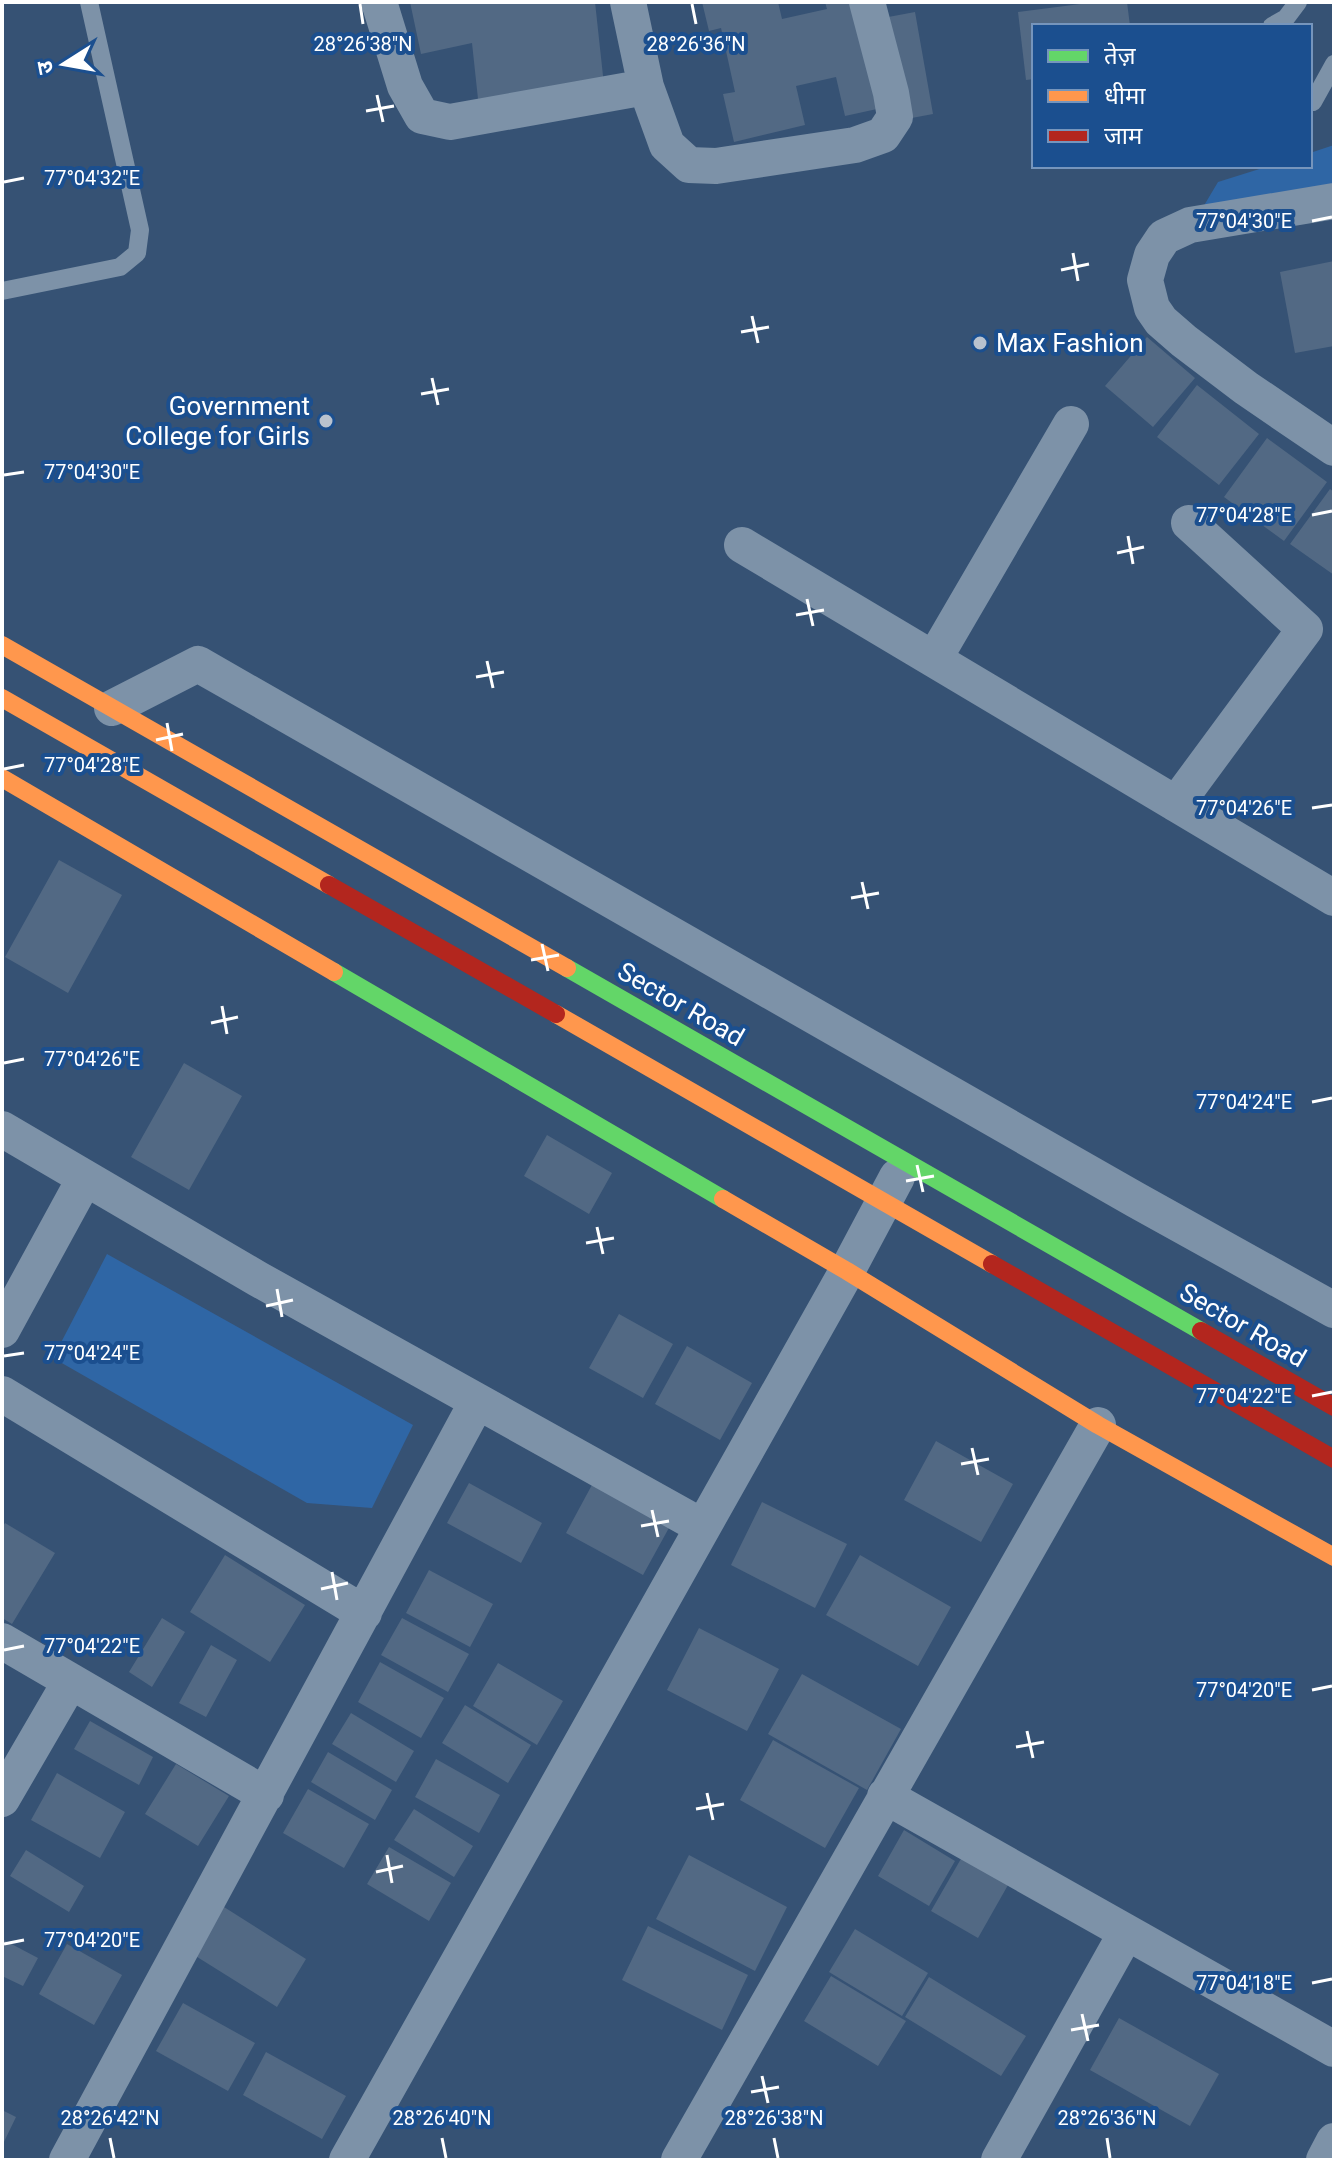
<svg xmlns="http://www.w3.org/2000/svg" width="1336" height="2162" viewBox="0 0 1336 2162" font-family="Roboto,'Noto Sans Devanagari',sans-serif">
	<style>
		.green { fill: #2f66a5 }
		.building { fill: #526984 }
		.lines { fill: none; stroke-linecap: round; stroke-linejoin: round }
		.lane { stroke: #7d92a8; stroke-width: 18 }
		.street { stroke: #7d92a8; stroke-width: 36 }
		.fast { stroke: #63d668; stroke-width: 18 }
		.slow { stroke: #ff974d; stroke-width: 18 }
		.jam { stroke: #b3261e; stroke-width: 18 }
		.ticks { fill: none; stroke: #fff; stroke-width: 3 }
		.poi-dot { fill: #b9c2ce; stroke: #1b4f8f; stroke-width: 3 }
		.labels { text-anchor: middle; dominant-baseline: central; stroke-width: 8; stroke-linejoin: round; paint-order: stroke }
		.poi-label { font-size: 26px; fill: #fff; stroke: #1b4f8f; text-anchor: start }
		.street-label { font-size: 26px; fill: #fff; stroke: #1b4f8f }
		.ticks-label { font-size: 20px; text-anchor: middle; fill: #fff; stroke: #1b4f8f; stroke-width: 8; stroke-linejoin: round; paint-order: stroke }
	</style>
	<rect width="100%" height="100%" fill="#365274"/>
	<!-- green -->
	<path class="green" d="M1334,145V195L1193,224L1218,182L1269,166H1310V153Z
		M107,1254L413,1425L372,1508L307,1503L53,1358Z"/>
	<!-- building -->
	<path class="building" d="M410,2H595L604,85L478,99L472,43L421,54Z
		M702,2H778L782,19L827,9L825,2H852L877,109L845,116L836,77L796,86L805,125L734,142L723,94L735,92L721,28L709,31Z
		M1096,2H1127L1130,26H1034V79L1026,80L1018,12Z
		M915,12L933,114L901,120L883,18Z
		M1334,261V346L1295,353L1280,272Z
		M1147,337L1195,378L1153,427L1105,386Z
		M1197,385L1259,434L1219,485L1157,437Z
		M1267,438L1327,482L1284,541L1224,497Z
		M1330,489L1334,492V575L1290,544Z
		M59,860L122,895L68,993L5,957Z
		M184,1063L242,1096L189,1190L131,1157Z
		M547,1135L612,1173L589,1214L524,1176Z
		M619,1314L673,1344L643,1398L589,1368Z
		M687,1346L752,1383L720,1440L655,1404Z
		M936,1441L1013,1484L981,1542L904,1500Z
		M469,1483L542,1523L521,1563L447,1523Z
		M593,1483L670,1526L643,1575L566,1533Z
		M762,1502L847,1544L815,1608L731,1565Z
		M5,1523L55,1553L12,1624L2,1618V1528Z
		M225,1555L305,1605L270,1662L190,1612Z
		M860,1555L951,1607L918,1666L826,1615Z
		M429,1570L493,1604L470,1647L406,1613Z
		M162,1618L185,1632L152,1687L129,1672Z
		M402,1618L469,1654L448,1692L381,1655Z
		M699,1628L779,1669L747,1731L667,1690Z
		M211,1645L237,1660L206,1717L179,1703Z
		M380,1662L444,1698L421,1738L358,1702Z
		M498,1663L563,1701L537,1745L473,1706Z
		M802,1674L901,1729L867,1790L768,1734Z
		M465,1705L531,1745L508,1783L442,1743Z
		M351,1713L414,1751L396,1782L332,1744Z
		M90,1721L153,1757L139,1785L74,1749Z
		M773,1740L859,1788L825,1848L740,1800Z
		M328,1752L392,1790L375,1820L311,1782Z
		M436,1759L500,1795L479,1833L415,1797Z
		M176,1764L229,1796L198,1846L145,1814Z
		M57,1773L125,1812L100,1858L31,1820Z
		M308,1789L369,1824L344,1868L283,1833Z
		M414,1809L473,1846L454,1877L394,1840Z
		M904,1830L955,1861L929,1906L878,1876Z
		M389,1847L451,1883L429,1921L367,1884Z
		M26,1850L84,1886L69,1912L10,1876Z
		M689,1855L787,1907L755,1971L656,1919Z
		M962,1857L1008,1885L978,1938L931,1911Z
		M224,1907L306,1959L277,2007L194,1955Z
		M648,1926L748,1975L722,2030L622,1980Z
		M855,1929L928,1973L902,2016L829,1972Z
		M2,1939L38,1958L23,1986L2,1976Z
		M67,1944L122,1975L94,2025L39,1994Z
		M831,1976L906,2021L878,2066L804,2021Z
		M929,1977L1026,2036L1001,2076L905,2017Z
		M183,2003L255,2043L228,2091L156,2051Z
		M1119,2018L1219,2074L1190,2126L1090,2070Z
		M266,2052L346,2096L322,2139L243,2095Z
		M2,2110L16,2117L2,2146Z"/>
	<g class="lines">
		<!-- lane -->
		<path class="lane" d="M1272,26L1286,18L1298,2
			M1313,102L1334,64
			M2,291L120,267L137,253L140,230L89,2"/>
		<!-- street -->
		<path class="street" d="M379,2L405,86L422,116L450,122L646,87
			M628,2L646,87L667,145L689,165L716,166L855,145L883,135L895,117L891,93L867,2
			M1334,201L1190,225L1164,237L1152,255L1145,280L1152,308L1161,321L1184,341L1246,388L1334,448
			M742,545L1334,898
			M934,659L1071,424
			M112,708L198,664L1136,1200L1334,1310
			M1176,804L1305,629L1189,523
			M2,1129L258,1279L703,1527
			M2,1330L85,1178
			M2,1394L364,1613
			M2,1641L266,1795
			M885,1796L1334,2049
			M2,1799L70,1682
			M67,2160L477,1402
			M347,2160L847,1271L897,1177
			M679,2160L1098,1425
			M999,2160L1126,1933
			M1324,2160L1334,2141"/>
		<!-- fast -->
		<path class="fast" d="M567,968L1201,1331
			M334,972L723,1199"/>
		<!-- slow -->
		<path class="slow" d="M2,645L567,968
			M2,698L329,885
			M2,778L334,972
			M556,1014L992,1264
			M723,1199L847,1271L1098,1425L1334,1557"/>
		<!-- jam -->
		<path class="jam" d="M329,885L556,1014
			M992,1264L1334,1459
			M1201,1331L1334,1407"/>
	</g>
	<!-- ticks -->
	<path class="ticks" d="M360,4L363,24M692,4L696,24M377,95L383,122M366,111L394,106M4,182L24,178M1312,221L1332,217M1073,253L1078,281M1061,270L1089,264M752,316L758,343M741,332L769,327M432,378L438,405M421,394L449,389M4,475L24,472M1312,515L1332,511M1128,536L1133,564M1117,553L1144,547M807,599L813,626M796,615L824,610M487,661L493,688M476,677L504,672M167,723L172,751M156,740L183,734M4,769L24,765M1312,808L1332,805M862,882L868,909M851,898L879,893M542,944L548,971M531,960L559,955M222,1006L227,1034M211,1023L238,1017M4,1063L24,1059M1312,1102L1332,1098M917,1165L923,1192M906,1181L934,1176M597,1227L603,1254M586,1243L614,1238M277,1289L282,1317M266,1306L293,1300M4,1356L24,1353M1312,1396L1332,1392M972,1448L978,1475M961,1464L989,1459M652,1510L658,1537M641,1526L669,1521M332,1572L337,1600M321,1589L348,1583M4,1650L24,1646M1312,1690L1332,1686M1027,1731L1033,1758M1016,1747L1044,1742M707,1793L713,1820M696,1809L724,1804M387,1855L392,1883M376,1872L403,1866M4,1944L24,1940M1312,1983L1332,1979M1082,2014L1088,2041M1071,2030L1099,2025M762,2076L768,2103M751,2092L779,2087M110,2138L114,2158M442,2138L446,2158M774,2138L778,2158M1107,2138L1110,2158"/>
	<!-- markers -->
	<g class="poi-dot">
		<circle cx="980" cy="343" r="8"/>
		<circle cx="326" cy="421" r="8"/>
	</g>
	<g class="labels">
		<!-- poi labels -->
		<g class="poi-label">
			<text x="996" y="343">Max Fashion</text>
			<text x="310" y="406" text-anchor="end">Government<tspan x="310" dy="30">College for Girls</tspan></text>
		</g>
		<!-- street labels -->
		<g class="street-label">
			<text transform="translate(681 1004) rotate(30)">Sector Road</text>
			<text transform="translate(1243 1325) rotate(30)">Sector Road</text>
		</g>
	</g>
	<g class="ticks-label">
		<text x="696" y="51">28°26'36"N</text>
		<text x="363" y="51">28°26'38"N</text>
		<text x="92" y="185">77°04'32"E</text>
		<text x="1244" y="228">77°04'30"E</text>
		<text x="92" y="479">77°04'30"E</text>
		<text x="1244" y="522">77°04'28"E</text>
		<text x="92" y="772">77°04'28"E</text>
		<text x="1244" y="815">77°04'26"E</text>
		<text x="92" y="1066">77°04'26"E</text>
		<text x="1244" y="1109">77°04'24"E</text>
		<text x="92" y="1360">77°04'24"E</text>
		<text x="1244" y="1403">77°04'22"E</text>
		<text x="92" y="1653">77°04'22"E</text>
		<text x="1244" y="1697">77°04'20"E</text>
		<text x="92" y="1947">77°04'20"E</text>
		<text x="1244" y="1990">77°04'18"E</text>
		<text x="110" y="2125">28°26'42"N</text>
		<text x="442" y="2125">28°26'40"N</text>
		<text x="774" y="2125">28°26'38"N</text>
		<text x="1107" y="2125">28°26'36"N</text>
	</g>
	<!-- border -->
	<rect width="1336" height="2162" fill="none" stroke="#ffffff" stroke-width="8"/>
	<!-- legend -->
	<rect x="1032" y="24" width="280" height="144" fill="#1b4f8f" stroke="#7695bc" stroke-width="2"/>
	<rect x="1048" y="50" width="40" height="12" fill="#63d668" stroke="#7695bc" stroke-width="2"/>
	<text x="1104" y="64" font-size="24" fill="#ffffff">तेज़</text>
	<rect x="1048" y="90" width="40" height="12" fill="#ff974d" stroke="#7695bc" stroke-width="2"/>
	<text x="1104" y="104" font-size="24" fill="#ffffff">धीमा</text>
	<rect x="1048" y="130" width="40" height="12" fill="#b3261e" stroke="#7695bc" stroke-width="2"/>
	<text x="1104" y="144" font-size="24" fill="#ffffff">जाम</text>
	<!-- north arrow -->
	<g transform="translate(64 64) rotate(259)" stroke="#1b4f8f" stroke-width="6" paint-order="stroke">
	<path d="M0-6L14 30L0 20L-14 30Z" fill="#ffffff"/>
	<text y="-12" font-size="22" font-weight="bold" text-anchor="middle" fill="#ffffff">उ</text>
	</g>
</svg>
